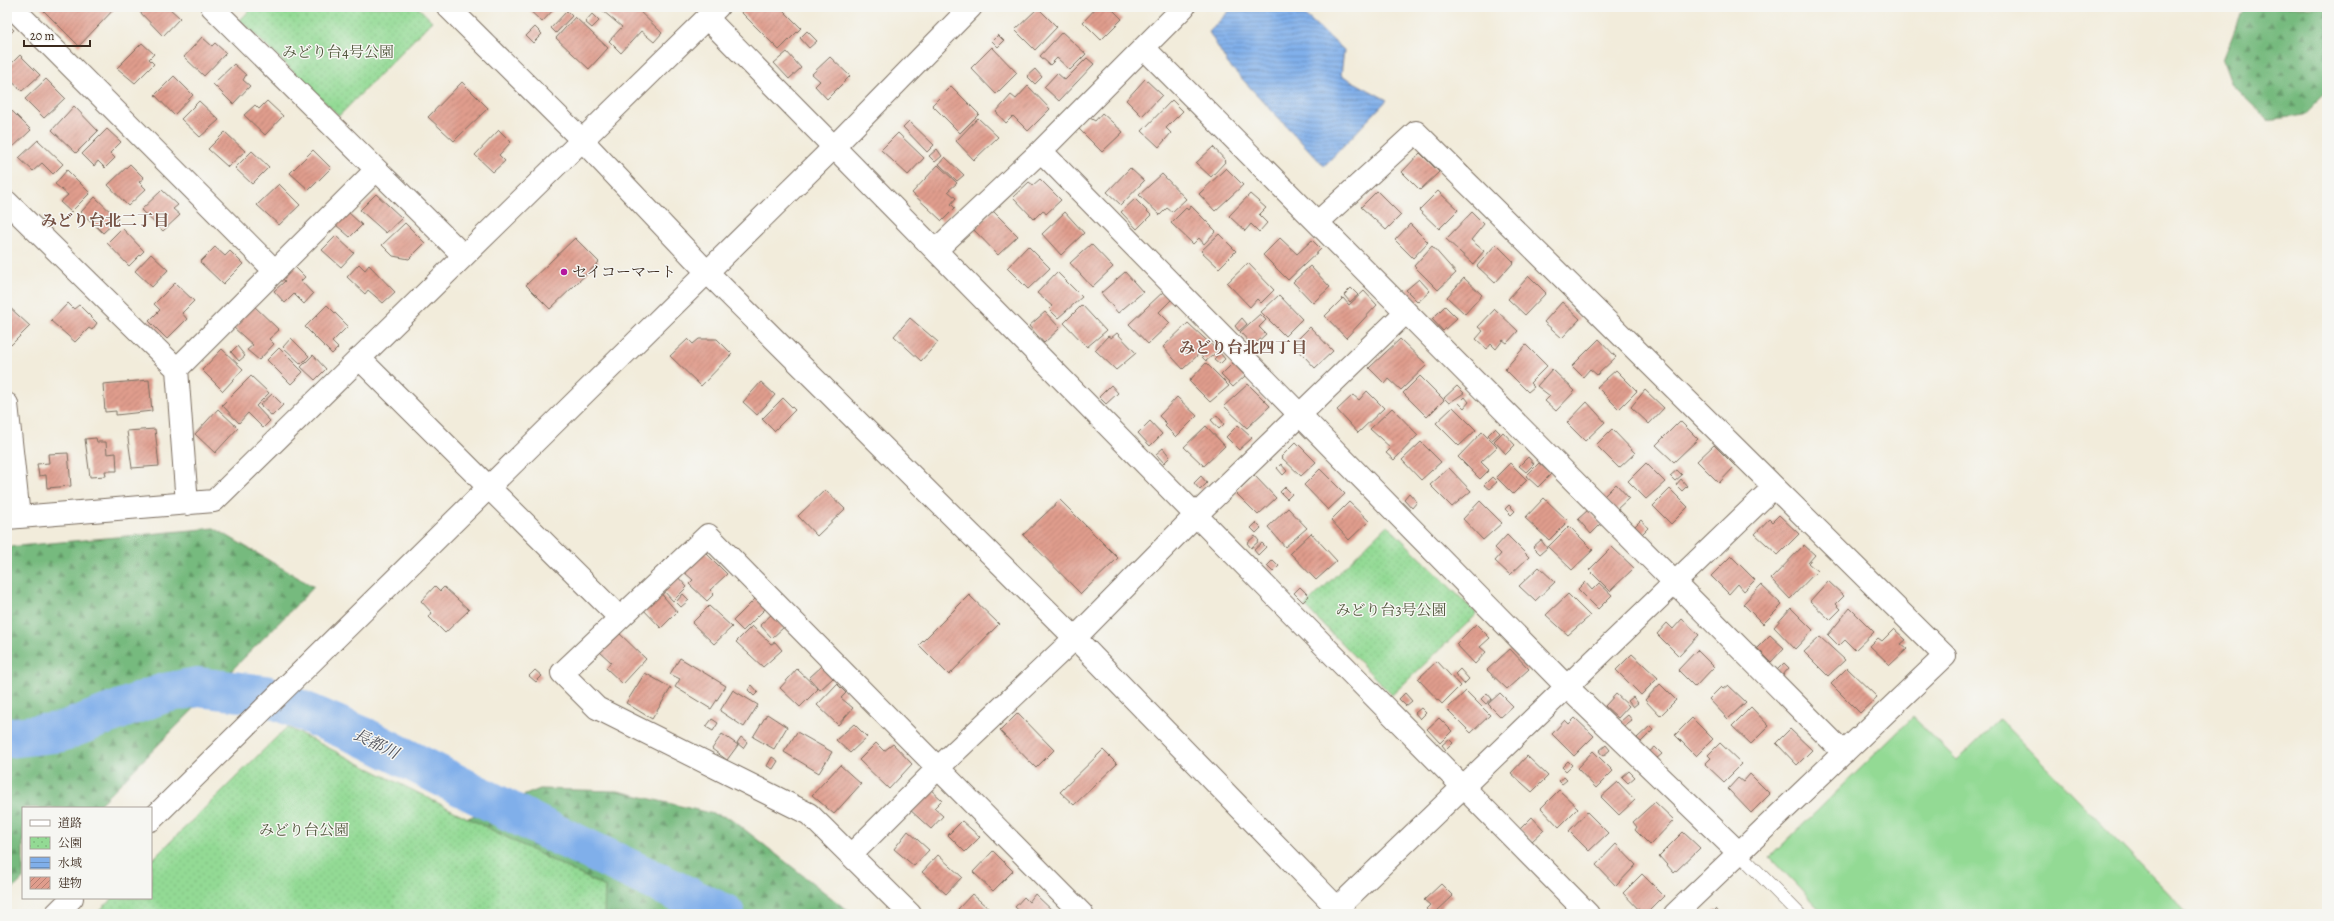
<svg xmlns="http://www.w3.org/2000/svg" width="2334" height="921" viewBox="0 0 2334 921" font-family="Alegreya,'Noto Serif JP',serif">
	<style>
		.forest { fill: url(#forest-firs); stroke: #58724e }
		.park { fill: url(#park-dots); stroke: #678259 }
		.pitch { fill: #93da94; stroke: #678259 }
		.water { fill: url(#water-rules); stroke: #5e6c84 }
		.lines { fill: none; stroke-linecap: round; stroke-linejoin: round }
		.river { stroke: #80afea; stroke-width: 40 }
		.building { fill: url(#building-hatch) }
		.service-casing { stroke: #7b6e60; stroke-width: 14 }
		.minor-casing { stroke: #7b6e60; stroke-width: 24 }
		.tertiary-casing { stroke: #7b6e60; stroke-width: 24 }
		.service { stroke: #fff; stroke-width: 13 }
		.minor { stroke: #fff; stroke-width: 22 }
		.tertiary { stroke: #fff; stroke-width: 22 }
		.poi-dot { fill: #b5179e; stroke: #f6f6f2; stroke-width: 1.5 }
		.labels { text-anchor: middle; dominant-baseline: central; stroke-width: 3; stroke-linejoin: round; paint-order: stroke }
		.park-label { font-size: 15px; fill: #51563c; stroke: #f6f6f2 }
		.poi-label { font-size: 15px; fill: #3b2a1e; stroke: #f6f6f2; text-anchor: start }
		.neighbourhood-label { font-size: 16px; font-weight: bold; fill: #755245; stroke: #f6f6f2 }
		.water-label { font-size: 16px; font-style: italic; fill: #50525b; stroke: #f6f6f2 }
	</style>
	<defs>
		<pattern id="forest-firs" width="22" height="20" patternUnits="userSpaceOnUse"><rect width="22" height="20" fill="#76ba7e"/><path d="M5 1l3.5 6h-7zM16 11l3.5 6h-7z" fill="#629767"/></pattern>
		<pattern id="park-dots" width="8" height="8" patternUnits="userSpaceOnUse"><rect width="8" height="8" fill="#93da94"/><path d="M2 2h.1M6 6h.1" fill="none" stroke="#80bb7f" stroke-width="1.8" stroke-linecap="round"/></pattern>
		<pattern id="water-rules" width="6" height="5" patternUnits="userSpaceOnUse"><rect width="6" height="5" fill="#80afea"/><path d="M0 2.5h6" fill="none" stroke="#6a8fbd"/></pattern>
		<pattern id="building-hatch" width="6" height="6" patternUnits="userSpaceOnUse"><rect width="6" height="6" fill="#e09d8d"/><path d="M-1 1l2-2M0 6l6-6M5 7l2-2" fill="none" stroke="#b78073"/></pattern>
	</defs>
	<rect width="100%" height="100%" fill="#f6f6f2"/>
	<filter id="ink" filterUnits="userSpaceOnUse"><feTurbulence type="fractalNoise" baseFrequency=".025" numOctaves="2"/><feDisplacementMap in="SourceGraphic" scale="8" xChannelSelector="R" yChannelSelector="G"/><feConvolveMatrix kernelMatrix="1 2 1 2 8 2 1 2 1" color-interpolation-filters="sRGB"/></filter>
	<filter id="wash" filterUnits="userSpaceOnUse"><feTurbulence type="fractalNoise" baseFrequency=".012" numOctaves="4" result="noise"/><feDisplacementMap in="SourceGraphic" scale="16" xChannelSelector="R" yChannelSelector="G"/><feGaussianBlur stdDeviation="0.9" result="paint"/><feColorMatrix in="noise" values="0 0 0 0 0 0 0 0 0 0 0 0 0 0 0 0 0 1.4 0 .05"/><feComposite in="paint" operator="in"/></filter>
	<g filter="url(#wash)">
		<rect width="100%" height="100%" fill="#f2ecdb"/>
		<!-- forest -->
		<path class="forest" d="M2248,7H2327V92L2304,115L2268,120L2232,85L2223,60L2241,14Z
			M214,528L314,587L96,808H23V879L7,895V547Z
			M540,789L618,791L730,818L852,914H604L605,887L468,818Z"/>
		<!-- park -->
		<path class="park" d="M253,7H418L432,21L339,116L240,20Z
			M1387,525L1477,614L1392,695L1305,606Z
			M287,727L605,887L604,914H96L113,898H151V861Z"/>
		<!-- pitch -->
		<path class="pitch" d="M1913,717L1957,760L1999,719L2189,914H1825L1770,857Z"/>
		<!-- water -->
		<path class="water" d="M1233,7H1296L1344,50L1341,75L1387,100L1324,166L1228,64L1209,32Z"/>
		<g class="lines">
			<!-- river -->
			<path class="river" d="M7,738L61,732L164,693L198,687L265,695L366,738L541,827L725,914"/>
		</g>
		<g id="blocks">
			<!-- building -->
			<path class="building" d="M40,7H116L79,46Z
				M135,7H168L180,18L163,36Z
				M526,7H556L542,22Z
				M608,7H635L662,33L654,42L641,31L621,53L609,41L622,27L603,11Z
				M740,7H780L801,28L779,50L738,9Z
				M1097,7H1110L1122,19L1101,40L1083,22Z
				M1038,8L1057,27L1035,50L1015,30Z
				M567,11L572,16L556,33L551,28Z
				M592,14L599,21L592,28L585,22Z
				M575,17L608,48L589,69L556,38Z
				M7,24L14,30L7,37Z
				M535,27L542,34L533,43L526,36Z
				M807,31L817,41L809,48L800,38Z
				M1062,32L1086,54L1070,70L1057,58L1050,65L1040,56Z
				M998,35L1004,41L998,47L992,41Z
				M202,37L212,46L215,43L226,53L204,76L184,57Z
				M142,43L154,54L149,59L154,64L135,83L117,68Z
				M992,47L1017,73L996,94L971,68Z
				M787,52L801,68L789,79L774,63Z
				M20,55L40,75L22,91L7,77V68Z
				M830,57L850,76L827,99L815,86L820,81L812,74Z
				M1087,58L1094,64L1059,101L1044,87L1057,73L1065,80Z
				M234,64L246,75L243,80L250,86L233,104L213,84Z
				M1035,69L1042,77L1035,84L1027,76Z
				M174,76L193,95L174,115L155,95Z
				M46,79L65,98L44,118L25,99Z
				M1145,79L1162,95L1142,116L1126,100Z
				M462,82L488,108L454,141L428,117Z
				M951,86L979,114L960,133L932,105Z
				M1028,86L1050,109L1028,131L1013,116L1006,123L996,112L1011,95L1016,99Z
				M1172,100L1183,111L1166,128L1171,133L1159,147L1142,131Z
				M199,101L219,120L200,137L181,119Z
				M267,101L283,116L265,135L244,115L255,105L259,109Z
				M74,106L98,131L76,153L52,130Z
				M12,111L31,130L10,150L7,148V116Z
				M1102,113L1123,132L1102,152L1079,129L1090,118L1095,121Z
				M978,118L998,137L974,160L956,141Z
				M909,121L934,145L927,152L903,127Z
				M107,129L121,142L110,153L115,158L105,168L98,161L94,166L82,154Z
				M499,130L511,142L499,155L505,161L493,172L475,155Z
				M225,132L245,151L228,167L208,149Z
				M898,133L924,158L908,175L881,150Z
				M38,140L63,164L53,174L42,163L33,171L19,158Z
				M1213,147L1226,161L1211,177L1196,163Z
				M937,149L942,156L935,162L929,156Z
				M313,150L331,168L309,190L290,173Z
				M252,151L269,167L252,184L235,168Z
				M1420,153L1439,172L1420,190L1402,172Z
				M945,157L964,175L957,181L939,164Z
				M130,164L144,178L139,182L146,189L128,206L108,185Z
				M938,165L957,183L948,191L956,198L951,204L955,208L942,221L912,193Z
				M1130,168L1144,181L1121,205L1107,192Z
				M1226,168L1243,185L1215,211L1199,194Z
				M67,170L90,193L71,212L60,202L68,195L55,184Z
				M1162,174L1186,199L1172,212L1167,208L1160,215L1139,195Z
				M1040,179L1061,200L1046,214L1043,210L1034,219L1013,197L1029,182L1033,185Z
				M279,184L300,205L279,225L257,205Z
				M162,190L178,205L173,209L180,215L163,231L141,210Z
				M1377,191L1401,215L1386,230L1361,207Z
				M1438,191L1458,210L1439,229L1419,210Z
				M376,194L402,218L386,233L360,210Z
				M1250,194L1266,208L1259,215L1267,223L1259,232L1251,224L1245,231L1229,216Z
				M95,197L118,219L103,233L81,212Z
				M1135,199L1151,215L1137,229L1121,212Z
				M1191,206L1216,231L1204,244L1199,238L1193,244L1171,223L1186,208L1188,210Z
				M993,211L1018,236L998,255L974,230Z
				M348,212L362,225L350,237L336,225Z
				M1065,212L1084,233L1061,255L1042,234Z
				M1472,212L1484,224L1471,240L1484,251L1473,264L1446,239Z
				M405,223L425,243L409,259L393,256L382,245Z
				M1410,224L1428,242L1413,258L1395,240Z
				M122,228L144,251L129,266L107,243Z
				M1219,234L1236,251L1219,268L1201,251Z
				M336,236L354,253L341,267L322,250Z
				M575,238L599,262L550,309L526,285Z
				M1280,238L1297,254L1312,240L1321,249L1288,280L1263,255Z
				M1091,244L1113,267L1092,287L1070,263Z
				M1496,244L1514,262L1495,283L1477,266Z
				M1028,246L1050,268L1028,289L1007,268Z
				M1432,246L1456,273L1438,290L1414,266Z
				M215,247L225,256L230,251L243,264L223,284L200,262Z
				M151,254L168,270L152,287L135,271Z
				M1248,263L1274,290L1261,303L1257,299L1250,307L1227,283Z
				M292,264L305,277L301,281L313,294L304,304L294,294L285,303L274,291L285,281L280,277Z
				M359,264L365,270L369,265L395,292L383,303L368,290L365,294L347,277Z
				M1310,266L1330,287L1313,303L1293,282Z
				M1057,272L1082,297L1058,318L1049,309L1052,306L1037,293Z
				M1125,272L1143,292L1118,313L1101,293Z
				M1529,276L1546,293L1525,315L1508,299Z
				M1464,278L1482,295L1465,314L1447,297Z
				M1419,279L1430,291L1418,302L1406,290Z
				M175,283L194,301L182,313L187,319L167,339L149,321L160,310L154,304Z
				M1351,288L1358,295L1350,302L1344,295Z
				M1164,291L1172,299L1159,312L1170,323L1148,344L1129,324Z
				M1364,291L1377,305L1346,338L1325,316L1343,298L1349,305Z
				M1279,295L1302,319L1285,336L1261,312Z
				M1562,302L1580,319L1562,338L1544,322Z
				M68,303L74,309L79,305L97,323L92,330L89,328L75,342L51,321Z
				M252,304L279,330L269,339L274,344L259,360L247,350L253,345L234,328L240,322L237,319Z
				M7,305L30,326L11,345L7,341Z
				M327,305L348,326L332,342L338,348L332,354L305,327Z
				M1082,305L1106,331L1087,347L1064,323Z
				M1445,306L1457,318L1443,331L1432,319Z
				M1495,309L1518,331L1507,343L1503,340L1496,349L1491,344L1487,349L1476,339L1483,331L1478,327Z
				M1045,312L1060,328L1044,343L1029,326Z
				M1260,314L1266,320L1259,327L1266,334L1253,346L1240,332Z
				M910,318L938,342L921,361L894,336Z
				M1242,318L1247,324L1239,331L1235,326Z
				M1188,323L1218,351L1206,361L1199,354L1183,369L1163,347Z
				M1310,327L1333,351L1315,368L1293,344Z
				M1117,333L1136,353L1116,370L1095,350L1108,336L1111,338Z
				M291,338L309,356L301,364L283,347Z
				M688,339L693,344L699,339H717L732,354L701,386L670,356Z
				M1400,339L1427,365L1401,390L1389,379L1385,384L1369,368Z
				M1599,339L1616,357L1597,375L1590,369L1583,377L1572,366Z
				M1526,345L1547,366L1530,383L1534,387L1528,392L1505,369Z
				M237,346L245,356L239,361L231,352Z
				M279,348L303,372L291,384L267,360Z
				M222,349L243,369L223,391L202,370Z
				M1220,353L1225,359L1220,364L1214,359Z
				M313,355L326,369L315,380L301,367Z
				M1206,363L1229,386L1210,402L1189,381Z
				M1233,363L1245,376L1233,387L1221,375Z
				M1552,369L1575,391L1556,411L1545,401L1550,396L1537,386Z
				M1616,370L1637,391L1619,409L1597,387Z
				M251,376L269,393L256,406L270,421L263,428L248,413L239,423L222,405Z
				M1420,376L1444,400L1427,417L1403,393Z
				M149,380L152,411L116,415V411L105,412L103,384Z
				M761,382L775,395L757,415L743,402Z
				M1248,384L1270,406L1247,428L1224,406Z
				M1111,385L1118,393L1106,404L1099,397Z
				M1457,386L1464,393L1449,403L1444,398Z
				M1645,390L1664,408L1649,424L1631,407Z
				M1367,391L1384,408L1358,433L1337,410L1353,395L1359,400Z
				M272,394L283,405L272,416L260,405Z
				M1177,397L1197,416L1176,437L1165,426L1167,424L1159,416Z
				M1465,397L1469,402L1464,408L1459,403Z
				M783,398L795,410L774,431L762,419Z
				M1587,402L1605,422L1585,441L1567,423Z
				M1453,407L1476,430L1459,446L1436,423Z
				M1392,408L1418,435L1394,460L1386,453L1391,448L1370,429Z
				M218,409L238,428L215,453L195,434Z
				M1217,415L1224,424L1219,429L1211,420Z
				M1150,421L1162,434L1150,446L1138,433Z
				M1680,421L1698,439L1674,462L1656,445Z
				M1238,425L1252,438L1239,450L1226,437Z
				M1206,426L1225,446L1204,466L1184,447Z
				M1495,428L1500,433L1492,440L1488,435Z
				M155,429L159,466L132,468L127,431Z
				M1612,429L1635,453L1619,468L1596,445Z
				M1482,432L1497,447L1481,462L1489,470L1480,479L1458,457Z
				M1503,432L1515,445L1506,454L1494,441Z
				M96,438L97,442H106L107,454L116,453L117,471H105L106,476L90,477L85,439Z
				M1296,442L1316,462L1301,476L1281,457Z
				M1421,442L1441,462L1421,480L1402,460Z
				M1714,445L1735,466L1719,483L1697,461Z
				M1163,448L1170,457L1164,463L1156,454Z
				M68,453L71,486L47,488L46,475L39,476L37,464L49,463L48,454Z
				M1528,457L1534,464L1526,472L1519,466Z
				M1510,463L1527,480L1513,494L1496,477Z
				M1539,463L1551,474L1538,487L1526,476Z
				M1646,463L1665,482L1646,499L1628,481Z
				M1281,464L1287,471L1283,475L1277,468Z
				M1449,468L1471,491L1452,507L1430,485Z
				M1320,469L1345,494L1328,510L1304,485Z
				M1677,470L1682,475L1675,481L1670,476Z
				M1254,475L1276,498L1258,515L1236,493Z
				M1201,476L1207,483L1200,490L1194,483Z
				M1492,477L1497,482L1489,489L1484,485Z
				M1681,479L1687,486L1682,491L1676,485Z
				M1616,484L1629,498L1616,510L1603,497Z
				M1285,487L1292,494L1287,499L1280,492Z
				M1670,489L1688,507L1671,524L1653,506Z
				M825,490L845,509L817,536L798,516Z
				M1409,493L1417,502L1412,508L1404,499Z
				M1544,498L1568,521L1549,540L1525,518Z
				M1060,500L1118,558L1081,594L1023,535Z
				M1480,501L1502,523L1483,540L1463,519Z
				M1349,502L1369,521L1349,540L1331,520Z
				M1509,505L1515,511L1511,515L1505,509Z
				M1288,508L1307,528L1285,547L1268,527Z
				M1588,510L1601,524L1591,534L1578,519Z
				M1779,515L1799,534L1778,555L1755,534L1769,519L1772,522Z
				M1641,520L1648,528L1642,534L1635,526Z
				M1256,523L1261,528L1256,533L1251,528Z
				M1569,526L1593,550L1572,570L1548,547Z
				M1311,533L1337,561L1316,580L1290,553Z
				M1507,535L1529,557L1510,575L1495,561L1501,554L1495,548Z
				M1255,536L1259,541L1251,548L1247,543Z
				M1541,540L1547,548L1540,554L1533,547Z
				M1262,543L1266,547L1258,555L1254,550Z
				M1804,545L1815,555L1808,563L1817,571L1790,599L1771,579Z
				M1612,547L1634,568L1610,591L1589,570Z
				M704,551L727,574L710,590L714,594L707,601L689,584L693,580L684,572Z
				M1731,556L1755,580L1744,591L1738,584L1729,594L1711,576Z
				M1273,560L1279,566L1273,572L1267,566Z
				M1539,567L1555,582L1535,601L1519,586Z
				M676,575L687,587L673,601L662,589Z
				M1828,581L1844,596L1836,604L1841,609L1830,620L1810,601Z
				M1585,582L1592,590L1599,583L1612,595L1598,609L1578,589Z
				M1761,585L1782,605L1763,624L1743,604Z
				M435,586L440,591L444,587L469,610L445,633L429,617L432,613L421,601Z
				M1300,587L1309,596L1303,602L1294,593Z
				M658,590L677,612L661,628L641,607Z
				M683,594L689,600L681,607L676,602Z
				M1568,594L1590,616L1568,635L1546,615Z
				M969,595L999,624L949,675L919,645Z
				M756,598L766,608L743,631L733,621Z
				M709,606L732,627L714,644L692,623Z
				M1791,608L1813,630L1795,649L1774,627Z
				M1850,608L1874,632L1855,650L1845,640L1839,646L1828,635Z
				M772,614L784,627L772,638L760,625Z
				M1682,619L1699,635L1679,656L1657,634L1667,623L1673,629Z
				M1476,624L1490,638L1480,647L1486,652L1475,664L1456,644Z
				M752,626L771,644L775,642L782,650L763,667L736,642Z
				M1894,629L1906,640L1901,644L1907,649L1890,665L1870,646L1878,638L1882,641Z
				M618,632L646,659L623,684L606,668L611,662L600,652Z
				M1770,635L1784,648L1771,662L1757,648Z
				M1820,637L1845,660L1828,676L1804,652Z
				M1510,649L1529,669L1507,689L1487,670Z
				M1697,650L1714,667L1695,687L1678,670Z
				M1632,654L1658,678L1641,695L1616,670Z
				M680,658L726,686L711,709L675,687L680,679L670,674Z
				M1437,661L1460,686L1442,704L1418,679Z
				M1784,663L1789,668L1782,676L1777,670Z
				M822,666L833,678L820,690L809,678Z
				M1847,668L1877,697L1860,713L1831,684Z
				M797,669L818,689L800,707L780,688Z
				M1460,669L1469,679L1464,684L1455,674Z
				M535,670L542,676L536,682L529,676Z
				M645,673L671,688L652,719L626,703Z
				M837,684L846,693L841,698L853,708L838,725L817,705Z
				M1660,684L1676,700L1660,716L1645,700Z
				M752,685L758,692L754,696L748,690Z
				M1728,685L1746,702L1728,719L1709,699L1721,687L1723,689Z
				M733,690L758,705L744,727L720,711Z
				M1466,691L1490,715L1471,733L1447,709Z
				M1405,693L1412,701L1406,706L1399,699Z
				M1487,693L1492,699L1486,704L1481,699Z
				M1500,693L1513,706L1501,717L1488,704Z
				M1616,694L1629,706L1618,718L1605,706Z
				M1633,697L1638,703L1633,707L1628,701Z
				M1751,707L1769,726L1751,744L1732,726Z
				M1421,708L1426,713L1420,719L1415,713Z
				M1018,713L1054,750L1036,768L1000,731Z
				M767,714L787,727L774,749L753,737Z
				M1628,715L1632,720L1624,726L1620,722Z
				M1439,718L1452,731L1440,743L1427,729Z
				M1575,718L1594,736L1574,756L1552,734L1565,720L1569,724Z
				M1692,718L1713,739L1696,756L1675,735Z
				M712,719L718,723L713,731L706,727Z
				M854,724L867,737L850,753L836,740Z
				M1650,726L1653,730L1641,742L1637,738Z
				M1790,729L1812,750L1797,765L1776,743Z
				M797,732L832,752L819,773L784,752Z
				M722,734L738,745L727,760L712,749Z
				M741,737L747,742L743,748L737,743Z
				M1449,739L1453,743L1446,750L1442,745Z
				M876,743L884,751L893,744L912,764L889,789L859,760Z
				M1720,743L1742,764L1724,782L1705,764L1711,758L1708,755Z
				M1606,745L1610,750L1603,756L1599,751Z
				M1655,747L1662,754L1656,759L1649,752Z
				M1103,750L1117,764L1074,805L1060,792Z
				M1593,751L1613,771L1596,788L1577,768Z
				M1527,756L1548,776L1532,792L1511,773Z
				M772,757L778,761L773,769L767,766Z
				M1568,761L1572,765L1566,771L1562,767Z
				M840,765L861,784L834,814L812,795Z
				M1629,771L1635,777L1628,783L1622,777Z
				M1750,774L1770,794L1751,813L1728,789L1738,778L1743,782Z
				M1564,777L1567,780L1562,784L1559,781Z
				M1618,782L1635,800L1619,815L1601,797Z
				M929,788L942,800L934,808L943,816L931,829L909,809Z
				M1559,790L1578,808L1559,827L1541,808Z
				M1655,802L1674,820L1650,845L1635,830L1637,827L1633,822Z
				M1587,812L1608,833L1589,851L1569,831Z
				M1532,817L1544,830L1532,841L1520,829Z
				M962,821L980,837L965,852L948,835Z
				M908,831L929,850L914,866L894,849Z
				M1683,832L1700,848L1674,873L1659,856Z
				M1616,844L1636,865L1616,886L1596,865Z
				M993,851L1013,871L993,891L973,872Z
				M938,855L962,877L946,894L922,872Z
				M1642,874L1664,896L1646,914H1643L1623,893Z
				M1441,884L1453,896L1434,914H1431L1426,909L1430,905L1424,900Z
				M972,894L995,914H964L958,909Z
				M1035,894L1056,914H1023L1015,907L1024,897L1029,902Z
				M1715,909L1719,914H1710Z"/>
		</g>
	</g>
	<g filter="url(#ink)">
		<use href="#blocks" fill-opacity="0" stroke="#7b6e60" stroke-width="1"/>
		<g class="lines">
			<!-- service casing -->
			<g class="service-casing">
				<path id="service" d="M1738,852L1799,914"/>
			</g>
			<!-- minor casing -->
			<g class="minor-casing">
				<path id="minor" d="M12,7L275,271
					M212,7L464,256
					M707,18L1588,914
					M1144,48L1844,753
					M1041,151L1567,687L1738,852
					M7,202L177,369L187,504
					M1318,222L1416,132L1945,656L1675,914
					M936,250L1041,151L1184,7
					M359,358L620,618
					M177,369L376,170
					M7,404L19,517
					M7,518L214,501L718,7
					M851,855L938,768L1075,638L1196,515L1406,312
					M910,914L809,814L597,708L562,673L708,535L1082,914
					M1331,914L1774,487"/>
			</g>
			<!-- tertiary casing -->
			<g class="tertiary-casing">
				<path id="tertiary" d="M448,7L582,140L707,272L1075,638L1343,914
					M151,820L824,157L971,7
					M56,914L72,898"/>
			</g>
			<!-- service -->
			<use href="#service" class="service"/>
			<!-- minor -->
			<use href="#minor" class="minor"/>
			<!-- tertiary -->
			<use href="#tertiary" class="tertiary"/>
		</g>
	</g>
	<!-- markers -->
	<circle class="poi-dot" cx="564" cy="272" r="4"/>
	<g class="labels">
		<!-- park labels -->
		<g class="park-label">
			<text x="338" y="52">みどり台4号公園</text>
			<text x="1391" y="610">みどり台3号公園</text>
			<text x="304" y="830">みどり台公園</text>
		</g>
		<!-- poi labels -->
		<g class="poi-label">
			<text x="572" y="272">セイコーマート</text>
		</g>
		<!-- neighbourhood labels -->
		<g class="neighbourhood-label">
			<text x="105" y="221">みどり台北二丁目</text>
			<text x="1243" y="348">みどり台北四丁目</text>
		</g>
		<!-- water labels -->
		<g class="water-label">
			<text transform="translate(376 744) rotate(26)">長都川</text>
		</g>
	</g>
	<!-- margin -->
	<rect width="2334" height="921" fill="none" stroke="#f6f6f2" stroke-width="24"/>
	<!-- legend -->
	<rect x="22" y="807" width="130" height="92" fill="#f6f6f2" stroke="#aba49d"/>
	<rect x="30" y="820" width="20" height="6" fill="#ffffff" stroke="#aba49d"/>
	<text x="58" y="827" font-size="12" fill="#3b2a1e">道路</text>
	<rect x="30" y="837" width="20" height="12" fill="url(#park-dots)" stroke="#aba49d"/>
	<text x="58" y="847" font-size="12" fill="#3b2a1e">公園</text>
	<rect x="30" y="857" width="20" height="12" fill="url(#water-rules)" stroke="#aba49d"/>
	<text x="58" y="867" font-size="12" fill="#3b2a1e">水域</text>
	<rect x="30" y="877" width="20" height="12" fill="url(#building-hatch)" stroke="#aba49d"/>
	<text x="58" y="887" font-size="12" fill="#3b2a1e">建物</text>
	<!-- scale -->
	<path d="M24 40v6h66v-6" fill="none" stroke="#3b2a1e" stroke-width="2"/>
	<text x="30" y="40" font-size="12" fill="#3b2a1e" stroke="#f6f6f2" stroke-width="3" paint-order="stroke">20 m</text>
</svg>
